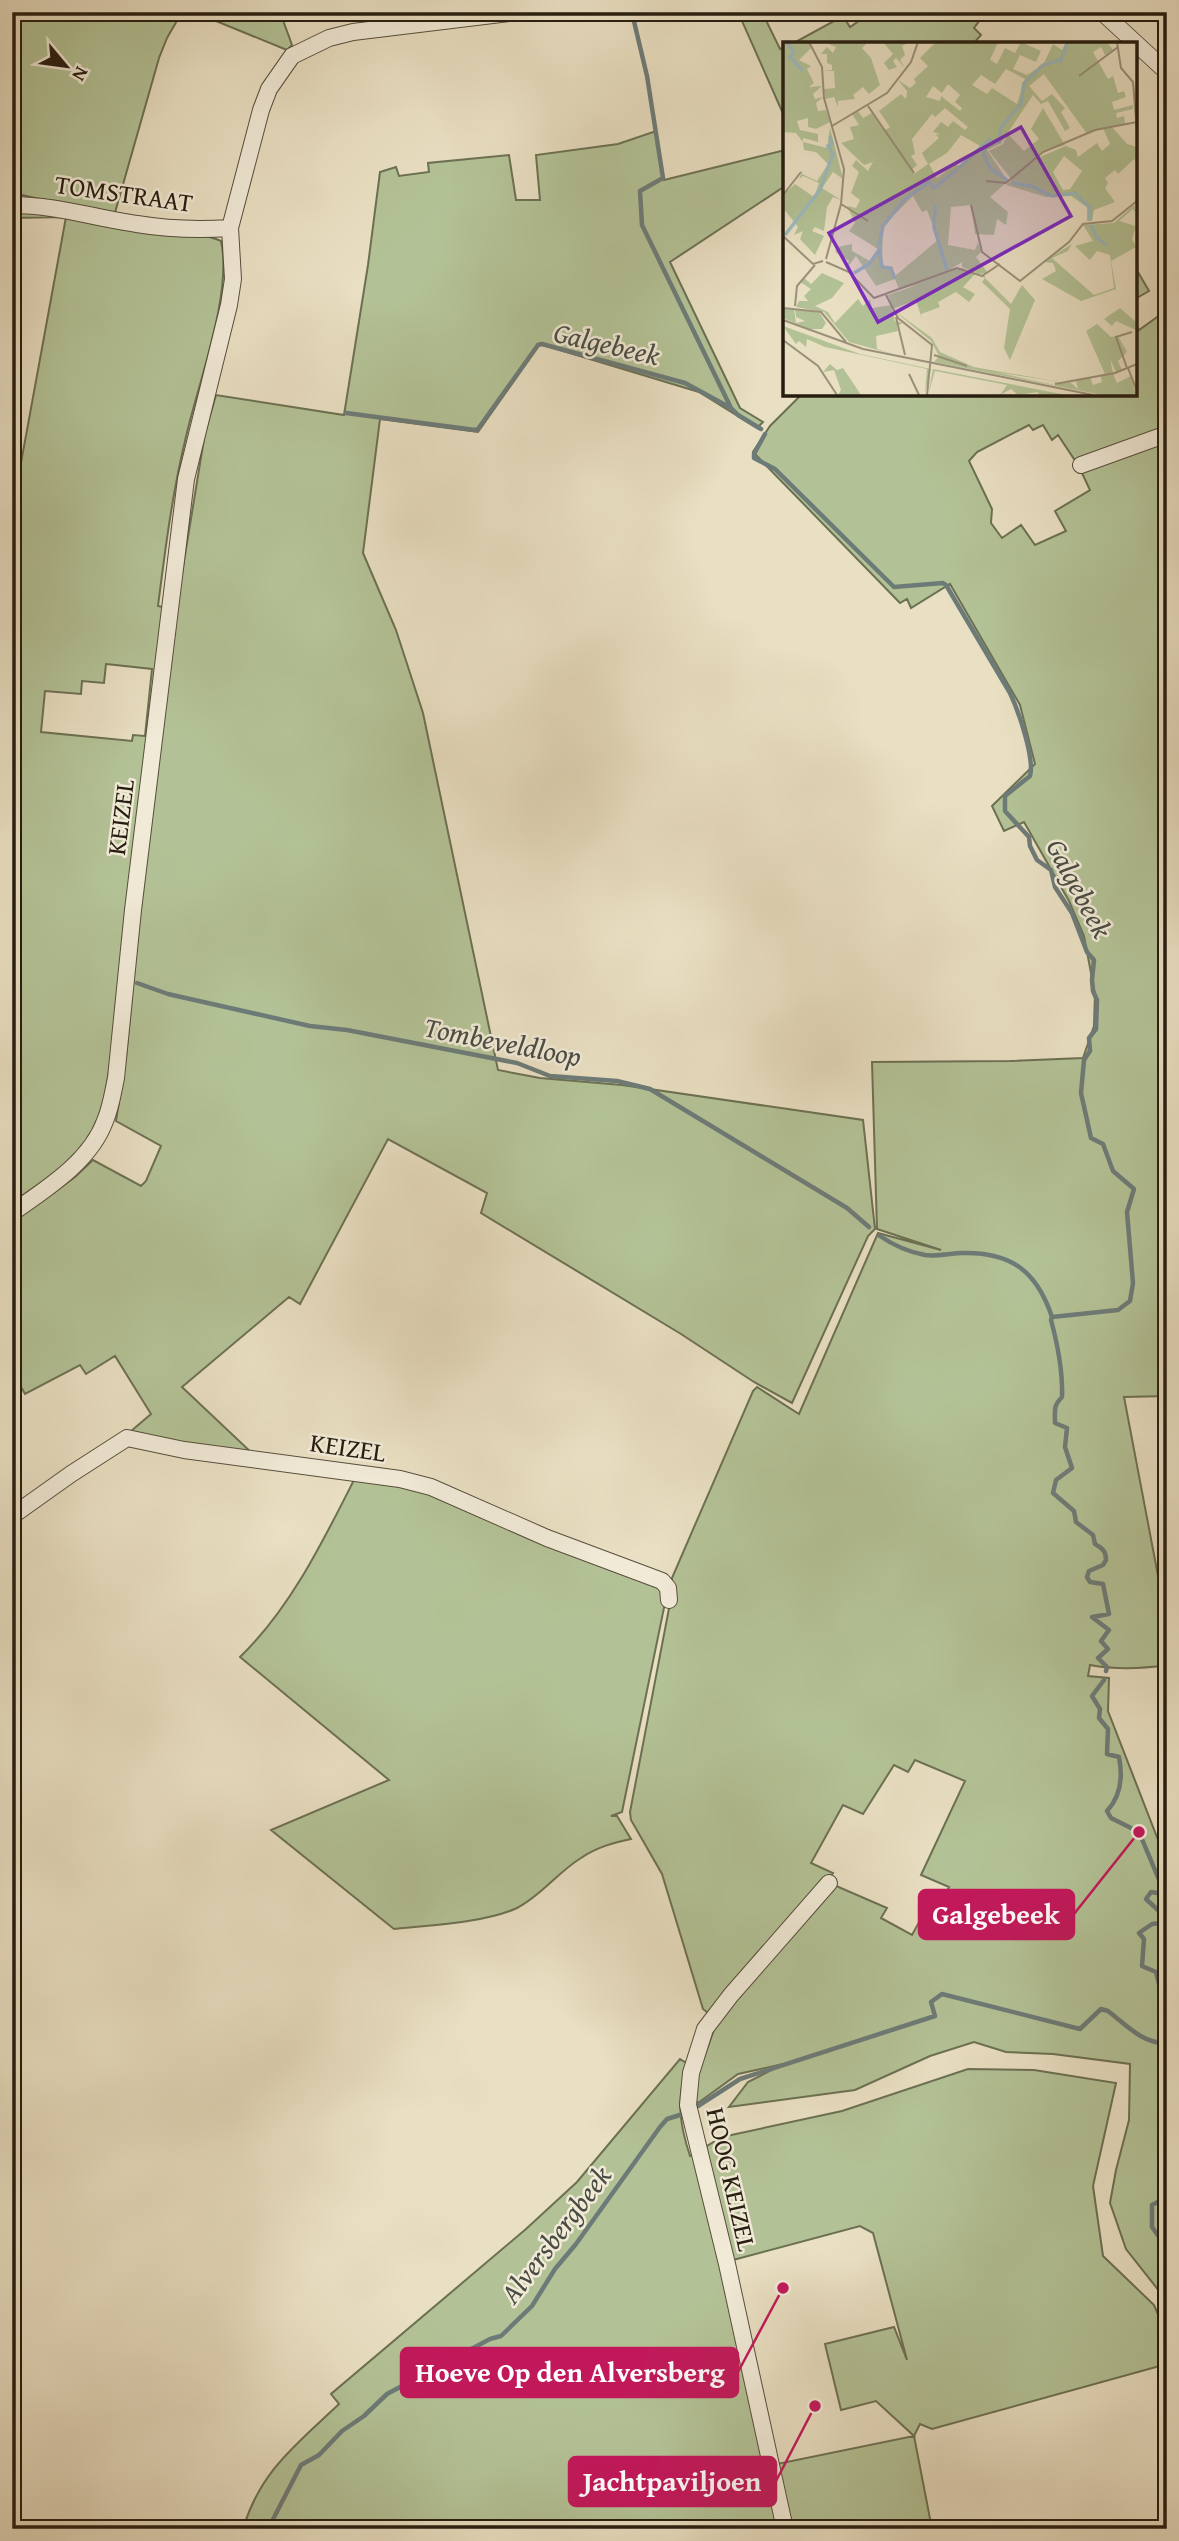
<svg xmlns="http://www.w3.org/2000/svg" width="1179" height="2541" viewBox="0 0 1179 2541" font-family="'Gentium Book Plus',serif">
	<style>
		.green { fill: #b3c296; stroke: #6c7053; stroke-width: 2; fill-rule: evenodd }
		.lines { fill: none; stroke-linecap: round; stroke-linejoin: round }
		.stream { stroke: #6d7b78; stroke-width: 4.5 }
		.street-casing { stroke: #574e3c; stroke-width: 18 }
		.street { stroke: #f1ead7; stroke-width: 16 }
		.labels { text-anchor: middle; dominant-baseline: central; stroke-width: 5; stroke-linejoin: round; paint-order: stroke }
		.street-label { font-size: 26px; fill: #261d10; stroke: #f1ead7 }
		.water-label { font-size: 28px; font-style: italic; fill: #494c44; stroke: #f1ead7 }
		.inset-river { fill: none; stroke: #9cbabe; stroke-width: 3.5 }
		.inset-road { fill: none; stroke: #9b917b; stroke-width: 2 }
		.view { fill: #7b2cbf; fill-opacity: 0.15; stroke: #7b2cbf; stroke-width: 3.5 }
		.inset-edge { fill: none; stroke: #261d10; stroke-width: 3.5 }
		.leader { fill: none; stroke: #c2185b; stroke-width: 2.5 }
		.callout-dot { fill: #c2185b; stroke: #f1ead7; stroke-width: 2.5 }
		.callout { fill: #c2185b; stroke: #c2185b; stroke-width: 2.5 }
		.callout-label { font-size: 28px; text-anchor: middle; font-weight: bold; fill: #fff }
	</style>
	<rect width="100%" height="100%" fill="#e9dfc2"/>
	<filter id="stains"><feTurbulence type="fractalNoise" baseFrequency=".00286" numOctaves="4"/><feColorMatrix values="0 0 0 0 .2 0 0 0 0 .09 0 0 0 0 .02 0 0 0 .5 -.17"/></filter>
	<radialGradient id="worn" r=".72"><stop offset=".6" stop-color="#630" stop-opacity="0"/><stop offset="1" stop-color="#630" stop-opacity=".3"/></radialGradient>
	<!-- green -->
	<path class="green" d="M12,12H182L167,38L159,58L114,216L22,195L12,196Z
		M194,12H280L292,45L287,50Z
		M738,12H762L780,49L785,47V118Z
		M872,12H986L974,28L981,35L973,44H792L843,16L850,27Z
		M656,131L664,180L785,150V186L670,262L740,408L763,422L757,428L699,392L540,344L478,432L380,419L363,553L396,630L423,713L498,1070L540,1078L622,1085L863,1120L875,1229L868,1236L792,1403L754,1382L681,1334L481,1213L487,1193L388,1139L300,1304L289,1297L182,1387L253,1454L182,1445L130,1432L151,1414L115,1356L86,1374L80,1365L25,1394L12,1371V1223L75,1177L93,1160L141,1186L146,1181L161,1146L116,1121L126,1057L132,997L117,995C111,1042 112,1113 80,1150C61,1171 35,1186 12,1203V512L66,217L12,218V210C61,215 108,227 157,233C177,236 202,232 221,241C233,294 197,386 185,441C172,495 165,551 158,606L176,610L205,433L216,395L344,415L368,265L380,172L396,167L399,176L429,172L428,163L509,155L516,200H540L536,155L618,144ZM106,664L152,669L145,736L133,735L132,741L41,732L45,691L81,694L82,681L104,683Z
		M1135,267L1149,291L1135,299Z
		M1167,310V427L1076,462L1058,435L1052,440L1043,425L1033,430L1029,425L977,452L969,461L992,509L991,523L1002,538L1021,525L1035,545L1066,531L1055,511L1090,490L1081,471L1167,439V1396L1124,1397L1167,1623V1665C1140,1669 1117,1670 1090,1665L1088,1676L1109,1678L1108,1711L1167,1863V2301L1126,2249L1110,2203L1116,2170L1129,2120L1130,2064L1053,2054L1006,2052L974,2042L930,2056L855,2090L729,2107L748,2082L783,2064L738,2074L698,2103L694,2098V2086L717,2021L834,1885L887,1908L881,1918L912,1935L932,1899L941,1902L949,1887L921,1875L965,1781L915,1760L908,1772L894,1765L863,1814L843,1805L811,1863L833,1873L708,2013L703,2009L662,1874L631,1820L630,1812L671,1598L672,1578L753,1391L757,1387L799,1414L878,1233L941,1250L877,1229L872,1062L1010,1061L1083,1058L1094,1026L1095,994L1084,936L1069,901L1024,822L1004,831L992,806L1035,764L1020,705L950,584L911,608L907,599L900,603L753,452L770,426L802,394H1135V324L1139,330Z
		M356,1476L414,1487L652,1582L665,1593V1603L622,1812L611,1816H617L631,1839C613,1843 597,1847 581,1858C558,1872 541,1896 517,1908C484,1923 430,1925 394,1929L271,1830L389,1780L240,1657C291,1608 324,1539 356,1476Z
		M680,2059L688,2064C676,2097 679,2123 690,2156L722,2137L842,2111L968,2069L1034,2070L1116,2083L1093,2186L1103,2256L1154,2305L1167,2335V2364L932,2429L920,2424L914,2436L932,2529H791L777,2464L914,2436L876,2401L841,2410L825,2344L894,2327L907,2360L873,2233L860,2226L733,2260L778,2529H243C260,2471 297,2444 339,2404L331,2394L526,2229L577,2182Z"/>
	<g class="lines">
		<!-- stream -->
		<path class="stream" d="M632,13L647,76L663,178L640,191L642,225L731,408
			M346,413L475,430L478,429L538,345L542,344L685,383L731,408L738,415L761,429
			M765,434L754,454V458L775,469L894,587L943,583L946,585L1010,693C1018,710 1035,758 1030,776L1005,796V811L1029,837L1030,846L1037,860L1051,870L1055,887L1072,913L1087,952L1094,960L1092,980L1093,991L1097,1000L1096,1029L1089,1038L1090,1051L1084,1060L1081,1093L1091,1138L1103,1144L1113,1171L1134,1189L1127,1212L1133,1283L1130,1301L1118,1310L1052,1317L1051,1320C1058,1346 1063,1370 1062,1397C1053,1406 1055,1411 1055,1423L1067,1428L1065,1447L1072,1468L1056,1480L1053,1493L1074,1511L1076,1522L1093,1535L1095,1544C1102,1549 1106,1550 1106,1560L1103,1565L1089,1571L1087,1577L1090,1582L1103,1584L1109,1614L1092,1617L1109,1630L1101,1641L1108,1649L1098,1658L1107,1667L1106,1671
			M137,983L168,994L310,1026L347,1030L517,1063L550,1076L617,1081L650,1089L847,1208L869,1227
			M880,1236C893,1245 909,1252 925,1255C938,1257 950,1253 963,1253C1012,1252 1037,1272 1052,1317
			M1104,1680L1092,1696L1100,1709L1099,1718L1108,1729L1107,1754L1119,1757C1123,1777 1121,1796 1107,1811L1111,1818L1139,1832L1165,1894L1151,1892L1146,1899L1159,1911L1160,1923L1152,1924L1139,1933L1144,1939L1142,1966L1156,1972L1160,1988L1167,1996
			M698,2106L740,2079L935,2016L931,2002L942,1994L1080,2029L1101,2009L1108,2011C1126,2025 1143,2044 1167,2043
			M1167,2154L1162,2167L1167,2194
			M1167,2197L1152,2205V2227L1167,2248
			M268,2529L301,2465L319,2455L342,2431L364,2416L387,2394L490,2339L501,2336L532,2306L555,2269L576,2244L660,2127L667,2119L683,2114"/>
		<!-- street casing -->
		<g class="street-casing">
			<path id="street" d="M1102,12L1167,72
				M12,205C55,205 95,218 137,224C167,229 199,230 230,228
				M1081,465L1167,434
				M12,1213C46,1189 90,1162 105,1121C111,1107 113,1092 116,1078L133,910L186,479L229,305L233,279L230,228L261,110L269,89L292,56L329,38L353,32L517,12
				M12,1516L71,1474L127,1438L184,1450L400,1479L431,1487L547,1538L662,1581L668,1588L669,1600
				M785,2529L727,2264L688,2105L691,2073L705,2029L731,1995L829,1883"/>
		</g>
		<!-- street -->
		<use href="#street" class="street"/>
	</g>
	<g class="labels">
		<!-- street labels -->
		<g class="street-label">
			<text transform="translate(124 193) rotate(8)">TOMSTRAAT</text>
			<text transform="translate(120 817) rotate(-83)">KEIZEL</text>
			<text transform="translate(348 1447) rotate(8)">KEIZEL</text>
			<text transform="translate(732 2179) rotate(77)">HOOG KEIZEL</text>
		</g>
		<!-- water labels -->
		<g class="water-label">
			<text transform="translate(607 343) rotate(13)">Galgebeek</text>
			<text transform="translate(1080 888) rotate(62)">Galgebeek</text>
			<text transform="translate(503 1041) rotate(11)">Tombeveldloop</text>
			<text transform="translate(555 2234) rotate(-53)">Alversbergbeek</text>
		</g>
	</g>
	<!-- overview -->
	<g transform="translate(783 42)">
		<rect width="354" height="354" fill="#e9dfc2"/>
		<path d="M0,0H25L28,6L16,18L28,24L24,27L31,41L26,45L39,44L30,52L32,57L40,55L33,61L35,69L43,68L47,80L33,87L25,85V76L14,79L17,88L35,92V100L20,96V100L13,91L0,90ZM41,0H85L79,6L88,16L97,43L86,52L80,45L70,53L72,57L55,59V65L51,55L42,57L41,47L52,46L51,29H40L49,28V23L44,21V12H38L44,5L50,11L53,5ZM100,0L125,1L119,4L122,13L117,18L122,26L113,16L110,19L114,25L106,28L101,21L110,12ZM153,0H215L207,18L214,22L222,6L232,11L238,0L258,9L253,20L237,13L230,27L244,33L260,23L270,2L279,8L283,0H324L330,8L322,13L318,5L310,10L325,37L330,34L335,51L341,49L343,55L329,60L331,68L350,63V67L333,71L334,76L341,74L342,81L329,85L344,102L354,105L353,120L351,117L335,132L332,128L322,136L325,141L322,146L332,160L311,168L309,179H304V165L288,154L263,155L223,143L229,138L206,109L220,102L225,92L241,109L256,97L248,87L260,66L282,103L260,110L254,114L252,117L283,104L293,108L295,115L314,101L319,109L327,102L320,86L304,92L261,32L246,44L259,59L269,52L282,66L278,70L287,86L282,89L265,59L258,62L250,53L218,101L204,108L225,139L207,155L225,170L223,183L214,177L211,193L192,192L188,163L168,165L165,203L192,208L195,200L198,210L193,215L205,231L196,232L179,225V220L165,229L179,226L196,234H202V236L192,232L180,245L192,252L186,260L173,250L155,260L157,265L138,272L139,277L133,258L109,267L149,296L157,310L191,325L277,340L212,330L271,343L287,340L295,347L293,338L307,335L310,343L319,340L318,334L330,332L334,341L348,334L353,353H319L151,320L156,314L148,299L109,267L112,279L120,281L114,284L115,289L93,294L94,307L113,313L66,300L41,270L13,265L16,259H25L21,254L28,247L17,240L21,236L28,242L39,231L61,241L49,256L32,264L45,270L52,281L75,257L80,264L87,257L89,266L108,263L105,253L134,243L116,247L112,237L93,244L73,214L63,227L66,219L52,210L54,205L69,202V209L87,219L95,207L66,189L72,181L64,164L73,166L77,158L68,151L76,130L69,124L73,118L85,129L90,120L81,123L58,101L71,97L67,85L76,83L69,72L75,69L80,76L89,71L101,89L107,85L96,69L118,52L123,57L124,49L115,38L127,46L133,41L131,37L145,24L137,16ZM223,27L242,37L234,62L209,46L204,52L189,43L198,33L212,42ZM165,42L177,53L172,60L179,66L177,69L158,54L157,59L143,55L150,44L159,51ZM162,66L185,85L182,88L170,79L165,85L158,80L150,90L157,92L153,93L156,96L139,111L145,122L131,132L128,128L134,123L128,114L132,112L129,97L149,72L152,75ZM178,93L197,104L178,125L172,122L154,136L146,122L164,111ZM281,114L299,129L287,147L280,148L270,130ZM130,154L139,170L144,168L155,198L112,234L108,226L99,225L100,184ZM47,86L60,137L50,130L39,146L58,158L50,155L44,165L41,189L32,185L29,189L41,194L32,213L17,197L20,189L11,193L15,185L0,166V153L12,142L31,155L36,141L20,134L16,137L20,128L19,132L34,139L45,122L33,110L21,108L20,100L44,106ZM351,163L353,171L350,167L336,179L353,184L349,197L353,205L328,219L333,247L298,259L259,237L273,229L270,221L260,220L289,202L285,209L269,216L311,253L331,246L327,213L314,209L307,218L292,204L310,199L300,183L331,181ZM202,236L228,262L239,243L252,258L227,318L221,306L227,267L199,240ZM0,266L11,267L13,281L22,279L13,275L12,267L37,271L43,281L39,287H26L0,276ZM337,266L353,280V288L333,279L329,284L321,277ZM314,282L328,295L335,294L344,310L335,319L339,328L333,330L327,317L330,331L322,332L303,289ZM0,284L77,312L148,327L142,351L144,327L42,305L24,297L23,305L16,299L13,302ZM47,322L54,328L60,326L78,353H96H55L58,348L51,328L40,330ZM150,327L283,353H256L255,350L235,353L228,347L217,353L224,343L152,329L145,353Z" fill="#b3c296" fill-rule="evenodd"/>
		<path class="inset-river" d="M4,0L11,10L7,15L20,29M211,101L201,106V113L207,126L225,139M176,126L206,98L216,100L218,85L238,62L241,41L260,23L278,18L285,0M228,141L248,144L269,154L292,151L307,166V178M152,163L151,185L164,228M308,183L314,196L324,203M2,193L37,148L50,112L45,104L49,102L47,94M96,204L100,184L122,157L146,140L151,146L175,127M96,205L99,225L108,226L112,237M71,231L86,222L96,208"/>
		<path class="inset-road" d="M26,0L39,25L41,56L61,127L58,162L43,217M334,0L338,26L350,40L354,89M296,34L335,5M85,64L131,131M49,84L104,51L128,20L135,0M203,139L223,141L260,110L312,88L354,80M0,153L18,130M58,162L85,179M188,163L199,210L237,239L286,200L300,182L329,179L354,159M0,194L30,222L40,219M43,220L66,230L91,256L174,226L199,234L217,222M103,253L115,276L149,303L144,353M12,264L14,244L32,223M0,266L38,270L63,300M113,275L122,313M0,278L80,307L310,353M0,298L35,324L54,353M151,313L184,324M344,326L333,295L349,290M345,326L354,349M126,332L136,353M272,342L332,331L354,322"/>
		<path class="view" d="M238,85L288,174L95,280L46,191Z"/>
		<rect width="354" height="354" class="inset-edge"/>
	</g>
	<!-- callouts -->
	<path class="leader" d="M1139 1832L1074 1914M783 2288L738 2372M815 2406L776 2481"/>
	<g class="callout-dot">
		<circle cx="1139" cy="1832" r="7"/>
		<circle cx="783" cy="2288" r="7"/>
		<circle cx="815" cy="2406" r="7"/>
	</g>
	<g class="callout">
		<rect x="919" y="1890" width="155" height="49" rx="7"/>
		<rect x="401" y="2348" width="337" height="49" rx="7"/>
		<rect x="569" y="2457" width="207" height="49" rx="7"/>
	</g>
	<g class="callout-label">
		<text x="996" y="1924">Galgebeek</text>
		<text x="570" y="2382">Hoeve Op den Alversberg</text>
		<text x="672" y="2491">Jachtpaviljoen</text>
	</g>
	<!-- margin -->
	<rect width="1179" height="2541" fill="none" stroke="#e9dfc2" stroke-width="42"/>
	<rect x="14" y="14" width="1151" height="2513" fill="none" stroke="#261d10" stroke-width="3.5"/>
	<rect x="21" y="21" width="1137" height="2499" fill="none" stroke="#261d10" stroke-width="2"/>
	<!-- north arrow -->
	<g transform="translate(66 66) rotate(119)" stroke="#f1ead7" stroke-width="5" paint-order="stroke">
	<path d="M0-5L12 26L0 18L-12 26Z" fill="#261d10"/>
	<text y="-10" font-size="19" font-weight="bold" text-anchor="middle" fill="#261d10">N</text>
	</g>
	<rect width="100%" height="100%" filter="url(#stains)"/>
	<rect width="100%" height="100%" fill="url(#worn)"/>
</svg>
